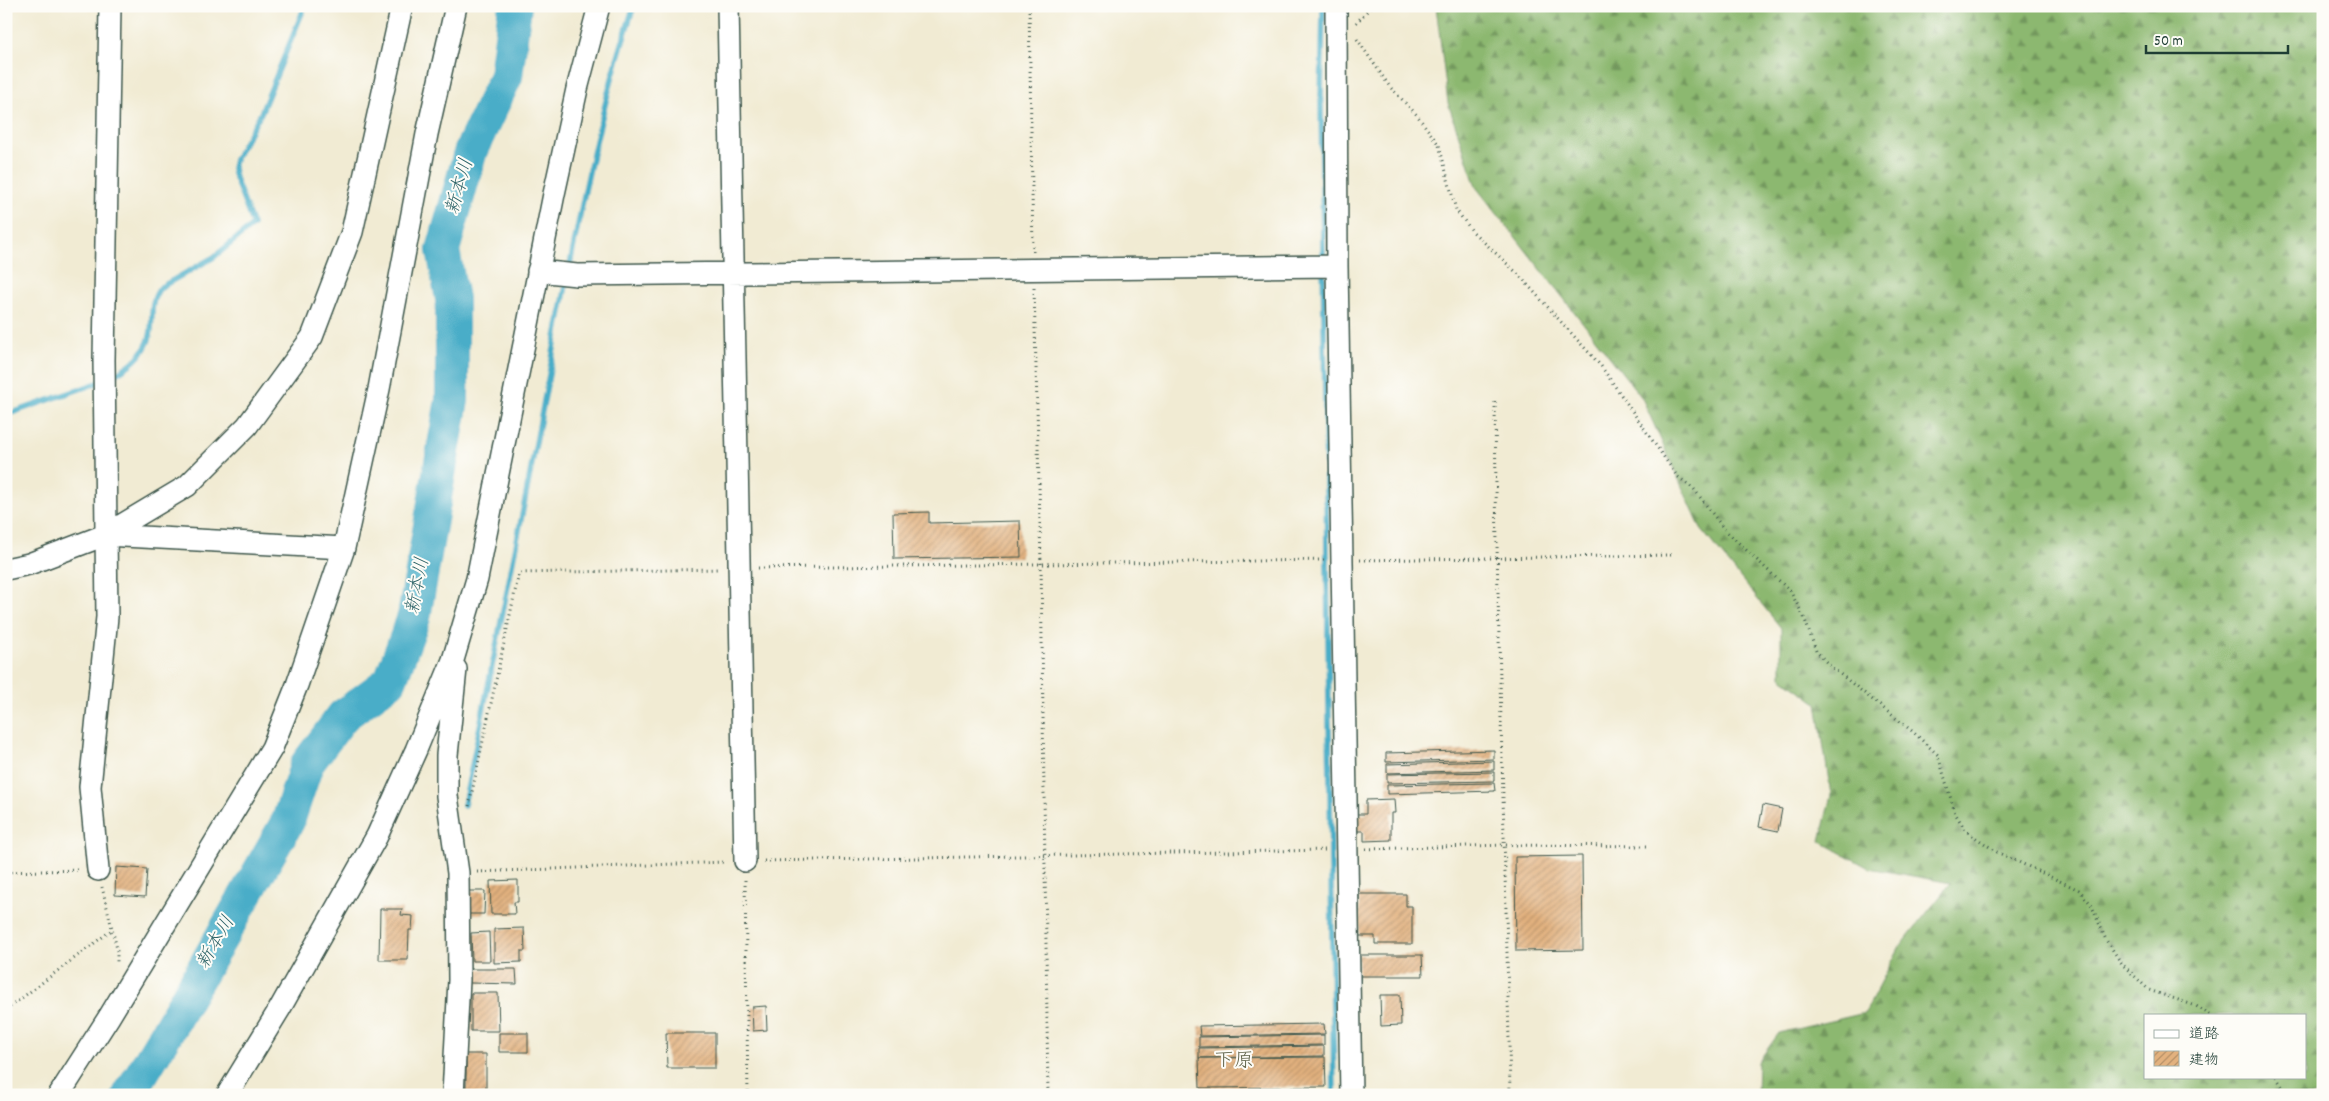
<svg xmlns="http://www.w3.org/2000/svg" width="2329" height="1101" viewBox="0 0 2329 1101" font-family="Dekko,'Klee One',sans-serif">
	<style>
		.forest { fill: url(#forest-firs); stroke: #567a52; fill-rule: evenodd }
		.lines { fill: none; stroke-linecap: round; stroke-linejoin: round }
		.stream { stroke: #49adc8; stroke-width: 5.5 }
		.river { stroke: #49adc8; stroke-width: 34 }
		.building { fill: url(#building-hatch) }
		.minor-casing { stroke: #3e574c; stroke-width: 24 }
		.path { stroke: #3e574c; stroke-width: 3; stroke-dasharray: 1 4; stroke-linecap: butt }
		.minor { stroke: #fff; stroke-width: 21 }
		.labels { text-anchor: middle; dominant-baseline: central; stroke-width: 4; stroke-linejoin: round; paint-order: stroke }
		.water-label { font-size: 19px; font-style: italic; fill: #2e6468; stroke: #fdfcf7 }
		.quarter-label { font-size: 20px; fill: #63664e; stroke: #fdfcf7 }
	</style>
	<defs>
		<pattern id="forest-firs" width="22" height="20" patternUnits="userSpaceOnUse" patternTransform="scale(1.25)"><rect width="22" height="20" fill="#8cb870"/><path d="M5 1l3.5 6h-7zM16 11l3.5 6h-7z" fill="#72975d"/></pattern>
		<pattern id="building-hatch" width="6" height="6" patternUnits="userSpaceOnUse" patternTransform="scale(1.25)"><rect width="6" height="6" fill="#e2b17e"/><path d="M-1 1l2-2M0 6l6-6M5 7l2-2" fill="none" stroke="#b79168"/></pattern>
	</defs>
	<rect width="100%" height="100%" fill="#fdfcf7"/>
	<filter id="ink" filterUnits="userSpaceOnUse"><feTurbulence type="fractalNoise" baseFrequency=".02" numOctaves="2"/><feDisplacementMap in="SourceGraphic" scale="10" xChannelSelector="R" yChannelSelector="G"/><feConvolveMatrix kernelMatrix="1 2 1 2 8 2 1 2 1" color-interpolation-filters="sRGB"/></filter>
	<filter id="wash" filterUnits="userSpaceOnUse"><feTurbulence type="fractalNoise" baseFrequency=".0096" numOctaves="4" result="noise"/><feDisplacementMap in="SourceGraphic" scale="20" xChannelSelector="R" yChannelSelector="G"/><feGaussianBlur stdDeviation="1.12" result="paint"/><feColorMatrix in="noise" values="0 0 0 0 0 0 0 0 0 0 0 0 0 0 0 0 0 1.4 0 .05"/><feComposite in="paint" operator="in"/></filter>
	<g filter="url(#wash)">
		<rect width="100%" height="100%" fill="#f1ebd3"/>
		<!-- forest -->
		<path class="forest" d="M1436,6H2323V1095H1757L1758,1062L1779,1033L1865,1013L1900,946L1951,883L1869,868L1820,841L1831,795L1817,703L1781,677V628L1701,529L1642,398L1476,187L1448,103ZM2145,1015H2305V1077H2145Z"/>
		<g class="lines">
			<!-- stream -->
			<path class="stream" d="M1323,6L1321,100L1334,1095
				M110,377C127,368 145,356 150,336C154,318 148,302 161,287L214,257L253,225L235,178L233,168L235,159L261,113L305,6
				M6,415L100,382
				M464,805C492,667 520,529 546,390C571,262 592,131 634,6"/>
			<!-- river -->
			<path class="river" d="M129,1095L167,1032L288,821L307,764L343,716L390,681L414,617L452,400V299L443,250L471,150L506,76L515,6"/>
		</g>
		<g id="blocks">
			<!-- building -->
			<path class="building" d="M929,512V523L1020,521L1021,557L894,559L893,513Z
				M1494,750V759L1386,762V753Z
				M1494,761V770L1387,773V764Z
				M1494,772V781L1387,783V774Z
				M1494,783L1495,791L1387,794V785Z
				M1394,799L1395,813H1391V840L1364,841V831H1357V814H1366V800Z
				M1763,805L1782,809L1778,831L1759,827Z
				M1582,856L1583,950L1516,951L1515,857Z
				M116,867L147,869L145,897L115,895Z
				M518,880V902H514L515,914H491L490,881Z
				M468,891H485L484,914H467Z
				M1359,894H1406V906H1412V944H1375V936H1359Z
				M380,909H402L401,915L413,916L412,930H409L408,960H379Z
				M524,928L525,951H521V962L494,963V929Z
				M489,932L490,961H472L471,933Z
				M1358,955H1422L1423,976H1358Z
				M470,969H516L517,984L470,983Z
				M471,993H498L499,1031H471Z
				M1380,995H1400L1401,1025L1381,1026Z
				M766,1006L767,1030L753,1031L752,1007Z
				M1324,1024L1325,1034L1200,1036L1199,1026Z
				M499,1033H528V1052H499Z
				M666,1033H715V1068H667Z
				M1324,1035V1045L1199,1047V1037Z
				M1324,1046V1056L1199,1058V1048Z
				M466,1054H486V1094H466Z
				M1325,1057L1326,1087L1200,1088L1199,1058Z"/>
		</g>
	</g>
	<g filter="url(#ink)">
		<use href="#blocks" fill-opacity="0" stroke="#3e574c" stroke-width="1"/>
		<g class="lines">
			<!-- minor casing -->
			<g class="minor-casing">
				<path id="minor" d="M728,6L745,861
					M1336,6L1337,266L1351,1095
					M538,271L577,275L1337,266
					M105,535L344,548
					M6,569L29,564L105,535L187,486L247,426L312,337L352,232L402,6
					M98,870L90,787L107,617L104,360L110,6
					M59,1095L109,1017L272,748L297,685L344,548L379,389L427,134L456,6
					M227,1095L279,1010L377,836L416,750L453,660L477,579L554,194L577,89L599,6
					M453,1095L459,980L458,873L447,796V755L456,669"/>
			</g>
			<!-- path -->
			<path class="path" d="M1029,6L1033,252
				M1356,23L1372,6
				M1357,39L1390,87L1417,115L1439,145L1456,210L1473,232L1516,272L1601,366L1677,476L1694,489L1724,529L1790,591L1804,617L1816,651L1830,666L1912,731L1938,755L1955,813L1966,831L1997,852L2079,890L2091,904L2106,940L2122,964L2149,990L2196,1006L2210,1015
				M1034,288L1041,563L1048,1095
				M1495,402C1497,633 1506,864 1510,1095
				M1360,560L1672,555
				M758,568L1324,560
				M469,806L519,573L719,569
				M1366,849L1505,845L1648,846
				M764,861L1327,850
				M6,872L80,870
				M477,872L725,862
				M745,880L748,1095
				M102,887L117,949V964
				M6,1010L113,929
				M2276,1077L2288,1095"/>
			<!-- minor -->
			<use href="#minor" class="minor"/>
		</g>
	</g>
	<g class="labels">
		<!-- water labels -->
		<g class="water-label">
			<text transform="translate(461 187) rotate(-74)">新本川</text>
			<text transform="translate(419 586) rotate(-79)">新本川</text>
			<text transform="translate(217 943) rotate(-60)">新本川</text>
		</g>
		<!-- quarter labels -->
		<g class="quarter-label">
			<text x="1234" y="1062">下原</text>
		</g>
	</g>
	<!-- margin -->
	<rect width="2329" height="1101" fill="none" stroke="#fdfcf7" stroke-width="25"/>
	<!-- legend -->
	<rect x="2144" y="1014" width="162" height="65" fill="#fdfcf7" stroke="#a4b0a9"/>
	<rect x="2154" y="1030" width="25" height="8" fill="#ffffff" stroke="#a4b0a9"/>
	<text x="2189" y="1038" font-size="15" fill="#1f3d34">道路</text>
	<rect x="2154" y="1051" width="25" height="15" fill="url(#building-hatch)" stroke="#a4b0a9"/>
	<text x="2189" y="1064" font-size="15" fill="#1f3d34">建物</text>
	<!-- scale -->
	<path d="M2146 45v8h142v-8" fill="none" stroke="#1f3d34" stroke-width="2.5"/>
	<text x="2154" y="45" font-size="15" fill="#1f3d34" stroke="#fdfcf7" stroke-width="4" paint-order="stroke">50 m</text>
</svg>
